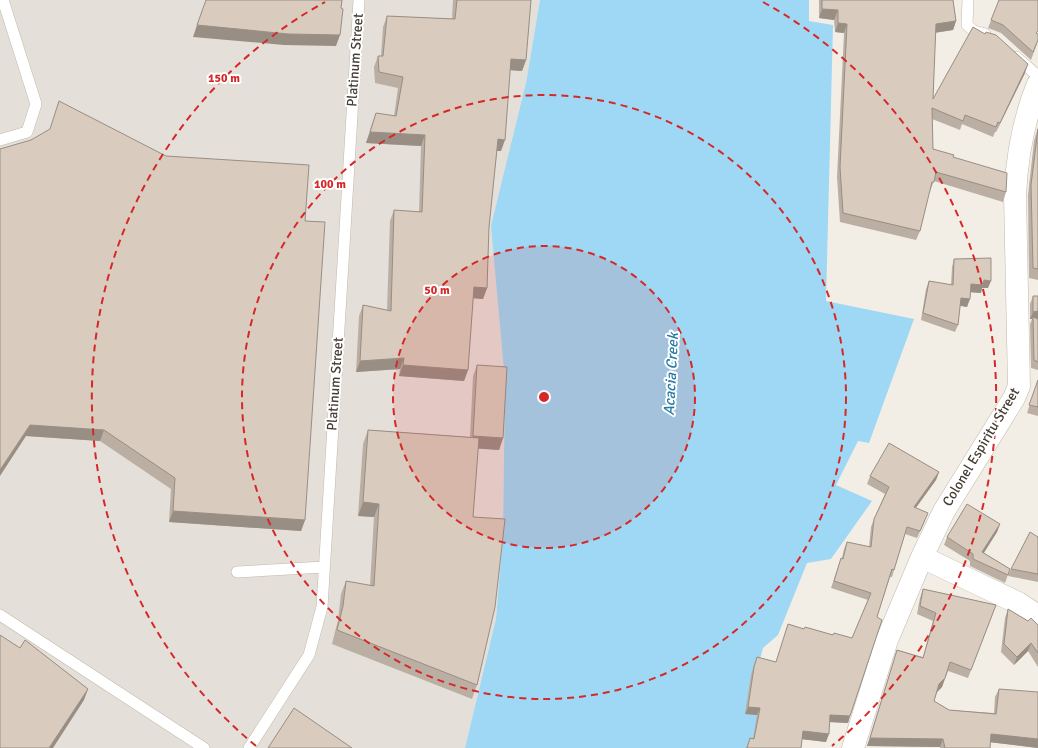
<svg xmlns="http://www.w3.org/2000/svg" width="1038" height="748" viewBox="0 0 1038 748" font-family="Signika,sans-serif">
	<style>
		.industrial { fill: #e5dfda }
		.water { fill: #9ed8f4 }
		.lines { fill: none; stroke-linecap: round; stroke-linejoin: round }
		.lane-casing { stroke: #c2b8aa; stroke-width: 12 }
		.street-casing { stroke: #c2b8aa; stroke-width: 23 }
		.lane { stroke: #fff; stroke-width: 11 }
		.street { stroke: #fff; stroke-width: 22 }
		.wall { fill: #bbafa3 }
		.shaded-wall { fill: #988e84 }
		.building { fill: #d9cbbd; stroke: #988e84 }
		.ring { fill: none; stroke: #d62828; stroke-width: 2; stroke-dasharray: 7 5 }
		.labels { text-anchor: middle; dominant-baseline: central; stroke-width: 4; stroke-linejoin: round; paint-order: stroke }
		.street-label { font-size: 14px; fill: #463d34; stroke: #fff }
		.water-label { font-size: 15px; font-style: italic; fill: #267ca6; stroke: #fff }
		.centre { fill: #d62828; stroke: #fff; stroke-width: 2 }
		.ring-label { font-size: 12px; text-anchor: middle; font-weight: bold; fill: #d62828; stroke: #fff; stroke-width: 4; stroke-linejoin: round; paint-order: stroke }
	</style>
	<rect width="100%" height="100%" fill="#f3eee5"/>
	<!-- industrial -->
	<path class="industrial" d="M0,0H540L526,83L505,381L503,530L496,619L465,748H0Z"/>
	<!-- water -->
	<path class="water" d="M540,0H809V21L833,25L826,301L914,319L869,443L858,441L836,485L872,501L831,559L807,563L778,635L763,648L756,674L771,748H465L496,619L503,530L505,381L491,226L526,83Z"/>
	<g class="lines">
		<!-- lane casing -->
		<g class="lane-casing">
			<path id="lane" d="M968,0L967,25L974,31L985,34
				M1016,57L1038,76
				M0,140L27,132L36,104L3,0
				M237,572L324,567
				M0,615L204,748
				M249,748L309,655L322,607L359,0"/>
		</g>
		<!-- street casing -->
		<g class="street-casing">
			<path id="street" d="M922,557L1018,603L1038,616
				M853,748L887,640L922,557L944,511L1014,398L1019,386L1015,195C1017,156 1023,120 1038,84"/>
		</g>
		<!-- lane -->
		<use href="#lane" class="lane"/>
		<!-- street -->
		<use href="#street" class="street"/>
	</g>
	<!-- wall -->
	<path class="wall" d="M453,0H531L526,60L522,71L510,70L501,151H497L489,227L487,288L483,299L473,298L468,370L464,381L399,376L400,369L356,372L359,316L363,305L387,310L390,221L394,210L419,212L421,146L366,143L372,124L376,113L394,116L398,88L375,83L374,67L378,56H381L383,27L387,16L452,19Z
		M819,0H953L956,21L953,30L935,33L933,99L1025,73L996,132H995L993,137L962,124L960,130L932,119L933,149L953,157L1006,192L1003,202L934,181L930,191H929L920,231L916,240L840,222L837,177L844,33L835,32L834,20L819,18Z
		M999,0L1038,41L1031,60L1001,33L988,28Z
		M1038,127V280L1029,278L1028,195L1034,141Z
		M166,156L305,221V520L301,531L169,522L171,489L100,441L26,436Z
		M954,259L988,288H982L981,293L970,292L967,307L960,306L958,325L955,332L921,320L926,289L929,281L951,285L952,267Z
		M1033,296H1038V370L1031,368L1030,324L1032,319H1030V304Z
		M477,365L503,438L499,450L478,448L473,517L477,685L472,699L332,644L338,620L341,594L346,581L370,586L374,517L358,516L363,444L368,430L470,437L473,376Z
		M1038,379V416L1027,413Z
		M939,472L936,480L916,508L925,521L917,538L905,534L894,570L892,577H890L877,617L850,716L848,723L830,722L826,742L802,739L801,748H746L750,738L753,739L757,715L745,714L751,675L754,665L757,657L776,662L788,624L804,629L805,627L833,635L852,638L868,600L831,588L841,558H842L844,549L847,542L869,547L871,527L874,519L885,494L867,484L870,476Z
		M1000,524L997,532L984,553L1010,569L1005,583L970,566V561L944,545L947,537Z
		M1038,537V582L1008,576L1011,569Z
		M923,589L996,605L968,678L948,671L942,687L937,692L934,701L949,710L994,713L995,697L999,689L1038,748L990,742V748H940V747L867,746L897,650L923,657L933,621L917,614L920,598Z
		M1008,609L1028,621L1038,625V667L1028,651L1014,665L1001,652L1005,618Z"/>
	<!-- shaded-wall -->
	<path class="shaded-wall" d="M822,9L838,10L834,20L819,18Z
		M956,21L953,30L932,33L936,24Z
		M838,23L847,24L844,33L835,32Z
		M197,25L340,35L336,46L284,45L193,37Z
		M511,59L526,60L522,71L507,70Z
		M1028,64L1025,73L996,132L1000,123Z
		M370,132L425,135L421,146L366,143Z
		M498,139L505,140L501,151H494Z
		M984,280L991,281L988,288H982L981,293L968,292L971,284Z
		M474,287L487,288L483,299L470,298Z
		M961,298L970,299L967,307L958,305Z
		M1038,311V319L1033,317L1032,319H1030L1033,312Z
		M404,358L400,369L356,372L360,361Z
		M403,365L468,370L464,381L399,376Z
		M30,425L104,430L100,441L26,436L0,476V470Z
		M473,436L503,438L499,450L469,448Z
		M939,472L936,480L911,514L914,507Z
		M363,502L379,504L374,517L358,516Z
		M173,511L305,520L301,531L169,522Z
		M1000,524L997,532L979,560L982,552Z
		M1031,643L1028,651L1014,665L1017,657Z
		M945,678L942,687L936,693L939,684Z
		M88,689L84,700L53,748H49Z
		M748,707L760,708L757,715L745,714Z
		M830,715L850,716L848,723L828,722Z
		M803,731L829,734L826,742L800,739Z
		M991,734L1038,739V748L988,742Z
		M870,738L943,739L940,747L867,746Z"/>
	<!-- building -->
	<path class="building" d="M206,0H342L341,8L343,9L340,35L288,34L197,25Z
		M457,0H531L526,60L511,59L505,140L498,139L489,227L487,288L474,287L468,370L403,365L404,358L360,361L363,305L391,311L394,210L422,212L425,135L370,132L376,113L396,116L403,77L379,72L378,56H383L387,16L455,19Z
		M822,0H953L956,21L936,24L933,99L973,27L985,34L986,32L996,35L1028,64L1000,123L998,122L996,127L965,115L963,121L932,108L933,149L954,155L953,157L1007,173L1006,192L936,172L934,182H932L920,231L843,213L840,167L847,24L838,23V10L822,9Z
		M999,0H1038V31L1036,33L1038,34V40L1033,52L1003,25L991,20Z
		M59,101L166,156L309,165L305,221L325,222L305,520L173,511L175,478L104,430L30,425L0,470V149L31,140L50,129Z
		M1038,129V269L1033,268L1031,185Z
		M991,258V281L984,280L983,285L971,284L970,299L961,298L958,325L923,313L929,281L953,285L954,259Z
		M1033,296H1038V311L1033,312Z
		M1033,317L1038,319V362L1034,360Z
		M477,365L507,367L503,438L473,436Z
		M1038,380V407L1029,405Z
		M368,430L479,438L473,517L505,519L495,607L477,685L337,630L343,606L346,581L374,586L379,504L363,502Z
		M889,443L939,472L914,507L928,513L920,531L907,527L894,570L892,569L877,617L882,620L850,716L830,715L829,734L803,731L801,748H747L750,738L754,739L760,708L748,707L754,667L757,657L776,662L788,624L804,629L805,627L833,635L834,633L852,638L871,593L834,581L841,558L843,559L847,542L871,547L874,519L889,487L870,476Z
		M967,504L1000,524L982,552L1010,569L1008,575L973,559V554L947,537Z
		M1030,532L1038,537V574L1011,569Z
		M923,589L996,605L971,670L950,662L945,678L939,684L934,701L949,710L996,714L999,689L1038,692V739L991,734L990,748H945L943,739L870,738L897,650L923,658L936,613L920,606Z
		M1008,609L1028,621L1031,618L1038,625V653L1031,643L1017,657L1004,644Z
		M0,635L20,648L25,640L88,689L49,748H0Z
		M294,708L352,748H268Z"/>
	<!-- distance rings -->
	<circle cx="544" cy="397" r="151" fill="#d62828" fill-opacity=".12"/>
	<g class="ring">
		<circle cx="544" cy="397" r="151"/>
		<circle cx="544" cy="397" r="302"/>
		<path d="M256 746A452 452 0 0 1 325 2M763 2A452 452 0 0 1 832 746"/>
	</g>
	<g class="labels">
		<!-- street labels -->
		<g class="street-label">
			<text transform="translate(355 60) rotate(-86)">Platinum Street</text>
			<text transform="translate(335 384) rotate(-86)">Platinum Street</text>
			<text transform="translate(981 447) rotate(-59)">Colonel Espiritu Street</text>
		</g>
		<!-- water labels -->
		<g class="water-label">
			<text transform="translate(671 374) rotate(-87)">Acacia Creek</text>
		</g>
	</g>
	<circle cx="544" cy="397" r="6" class="centre"/>
	<g class="ring-label">
		<text x="224" y="82">150 m</text>
		<text x="330" y="188">100 m</text>
		<text x="437" y="294">50 m</text>
	</g>
</svg>
